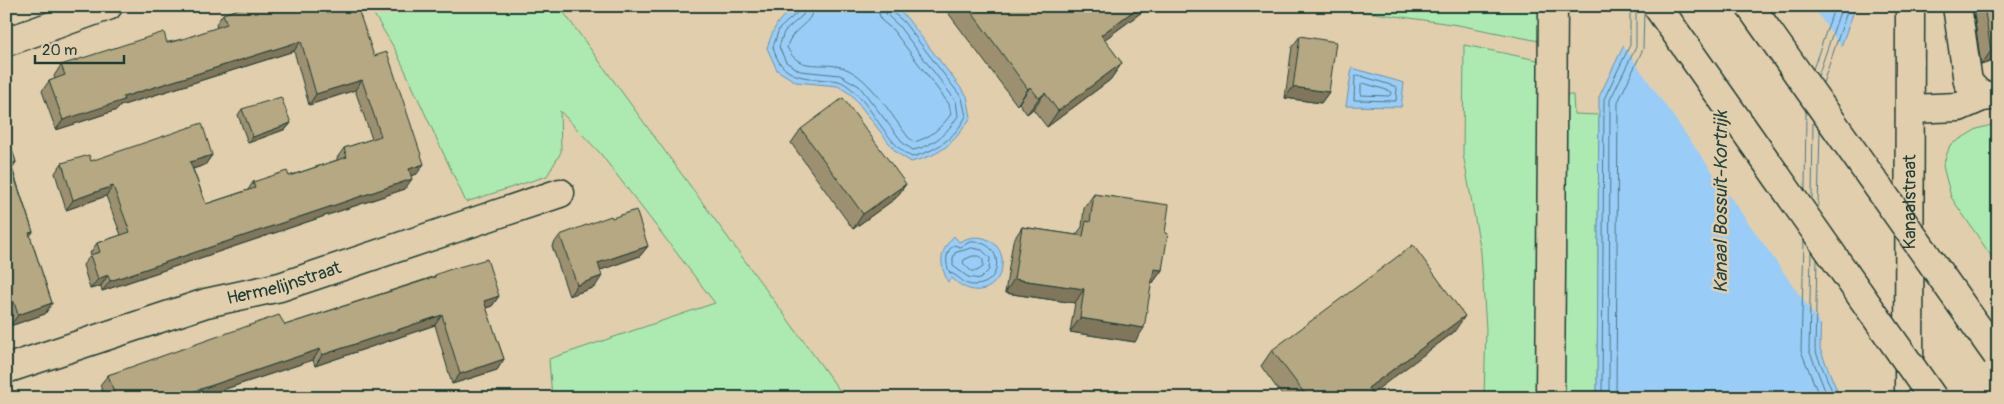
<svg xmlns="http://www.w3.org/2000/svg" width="2004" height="404" viewBox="0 0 2004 404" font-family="Pangolin,sans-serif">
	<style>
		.green { fill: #aceab2; stroke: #669473 }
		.water { fill: #99cdf7; stroke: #6893a9 }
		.pier { fill: #e1ceac }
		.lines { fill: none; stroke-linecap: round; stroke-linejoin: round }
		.shore { stroke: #507782; stroke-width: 1 }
		.minor-casing { stroke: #1f3d34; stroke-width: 31 }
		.tertiary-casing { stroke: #1f3d34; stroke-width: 31 }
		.minor { stroke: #e1ceac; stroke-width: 28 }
		.tertiary { stroke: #e1ceac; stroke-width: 28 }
		.motorway-bridge-casing { stroke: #1f3d34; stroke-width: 31; stroke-linecap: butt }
		.motorway-bridge { stroke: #e1ceac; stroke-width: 28 }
		.wall { fill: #9c9070; stroke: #1f3d34 }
		.shaded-wall { fill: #7f765b; stroke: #1f3d34 }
		.building { fill: #b5a882; stroke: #1f3d34 }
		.labels { text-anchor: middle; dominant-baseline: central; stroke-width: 5; stroke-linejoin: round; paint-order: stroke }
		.street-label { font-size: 18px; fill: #1f3d34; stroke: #e1ceac }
		.water-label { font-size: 19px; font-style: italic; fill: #25443e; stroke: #e1ceac }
	</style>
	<rect width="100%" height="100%" fill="#e1ceac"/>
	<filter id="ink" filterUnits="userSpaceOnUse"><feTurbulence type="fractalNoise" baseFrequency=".02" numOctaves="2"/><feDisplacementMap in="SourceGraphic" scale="10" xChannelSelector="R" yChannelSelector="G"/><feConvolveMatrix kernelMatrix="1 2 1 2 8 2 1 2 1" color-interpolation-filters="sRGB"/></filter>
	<g filter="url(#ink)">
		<!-- green -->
		<path class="green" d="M369,6H559L845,398H618L617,396L613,398H552L549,359L715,303L600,153L560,111L561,152L547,176L466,202L396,51Z
			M1299,6H1547L1544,42L1458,25L1375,13Z
			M1464,45L1542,61V398H1484L1486,329L1481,252L1463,154Z
			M1561,95H1573L1574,114L1599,115L1597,398H1557Z
			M1998,123V266L1951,197L1943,166L1950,145L1977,129Z"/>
		<!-- water -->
		<path class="water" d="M801,6H893L906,17L967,96L971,117C953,144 943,154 911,162L896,152L852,95L838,86L796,82L777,70L767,48C774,27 779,14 801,6Z
			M1625,6H1854V11L1825,90L1820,349L1840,398H1597L1599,97L1625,43Z
			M1352,68L1404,83L1401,107L1346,106Z
			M954,236L959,242C969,237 978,235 989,240C1021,258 990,315 952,278L948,282C939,263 939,252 954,236Z"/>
		<!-- pier -->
		<path class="pier" d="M1622,6H1812L1843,49L1828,90L1823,328L1622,44Z"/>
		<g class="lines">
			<!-- shore -->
			<path class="shore" d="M800,6L798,12L779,29L773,47C781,77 799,77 826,80C833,80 839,80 845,84C872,102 885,144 912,157C936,151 955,138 966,116L962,98L903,21L892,12L891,6
				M806,6L803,15L784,32L779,47L786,62L800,71L840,75L859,86L904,144L913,150C934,146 947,133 958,116L956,101L898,25L887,15L884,6
				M813,6C813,26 793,25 787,47C799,74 822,60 844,68C871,78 892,117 909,138L914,142C930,138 942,127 951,114L949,104L893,30L881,20L877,6
				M1813,69L1835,6
				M1358,75L1397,87L1396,101L1354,100L1355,77Z
				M1818,76L1842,6
				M1363,83L1390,91L1391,94L1389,96L1361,95V85Z
				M1823,83L1849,6
				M1805,190L1806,111
				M1812,200L1813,122
				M1818,209L1820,130
				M1804,240L1801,351L1820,398
				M970,242C1006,239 1004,287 973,285C963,285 959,275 950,273C945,264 945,251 954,245L960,247Z
				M972,248L982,250L990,258L989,270L980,279L968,277L953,266V258L955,253Z
				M1811,251L1809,350L1828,398
				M973,256H979L983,260V267L977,271H971L963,263L964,260Z
				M1817,259L1815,350L1835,398
				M1602,398L1604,99L1630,45V6
				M1609,398L1610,100L1636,47V6
				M1616,398L1618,102L1643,49L1644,12"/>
			<!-- minor casing -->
			<g class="minor-casing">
				<g id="minor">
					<path d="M1957,6L1968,82L1982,97"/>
					<path d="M6,42L108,6"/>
					<path d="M1910,109L1959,107L1982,97L1998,95"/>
					<path id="s1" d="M6,369L206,303L280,287L560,193"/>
					<path d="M1550,398L1553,6"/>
				</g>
			</g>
			<!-- tertiary casing -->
			<g class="tertiary-casing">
				<g id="tertiary">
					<path id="s2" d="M1909,398L1910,6"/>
				</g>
			</g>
			<!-- minor -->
			<use href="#minor" class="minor"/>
			<!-- tertiary -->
			<use href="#tertiary" class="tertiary"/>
			<!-- motorway-bridge casing -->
			<g class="motorway-bridge-casing">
				<path id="motorway-bridge" d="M1657,6L1933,398
					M1750,6L1997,355"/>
			</g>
			<!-- motorway-bridge -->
			<use href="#motorway-bridge" class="motorway-bridge"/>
		</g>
		<!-- wall -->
		<path class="wall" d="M943,6H1150L1104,40L1122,63L1110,80L1047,127L1033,109L1027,114L1019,103L1017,105Z
			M1973,6H1998V59L1981,65Z
			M223,14L374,56L417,174L411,176L405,189L102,291L101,286L90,289L83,265L91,255L90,253L97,243L121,235L106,196L66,210L55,173L62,163L91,161L212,155L205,165L193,169L206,204L248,190L253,182L289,176L337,160V158L344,148L372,139L355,90L309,105L294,51L120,106L117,110L56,130L42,91L49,81L55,79L54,76L61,65L183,39L217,28L216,24Z
			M1300,36L1329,92L1321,103L1285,98L1292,47Z
			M242,109L291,123L286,129L248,143L238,115Z
			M801,129L906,184L896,198L853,229L791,143Z
			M6,132L16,162L12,168L33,232L30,236L52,303L45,314L10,326L6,313Z
			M1094,194L1165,233L1162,270L1152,284H1151L1135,342L1070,332L1075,303L1005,293L1013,241L1022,227L1076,235L1082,227L1084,208Z
			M612,218L648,246L640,256L600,270L595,287L569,296L552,246L560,235Z
			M435,275L499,296L492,306L486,308L504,359L497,370L452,384L435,325L315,366L313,360L198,398H105L100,385L108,375L285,325L433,277Z
			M1454,332L1372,393L1376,398H1284L1261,366L1272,350Z"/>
		<!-- shaded-wall -->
		<path class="shaded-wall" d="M1140,6H1150L1089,51L1101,35Z
			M301,41L294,51L120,106L117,110L56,130L63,120L123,97Z
			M1998,49V59L1981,65L1991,51Z
			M1122,63L1110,80L1047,127L1058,111Z
			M362,80L355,90L309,105L316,94Z
			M1030,87L1019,103L1017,105L1028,89Z
			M1293,87L1329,92L1321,103L1285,98Z
			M1045,93L1033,109L1027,114L1039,98Z
			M291,123L286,129L248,143L253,137Z
			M212,155L205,165L183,172L190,162Z
			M16,162L9,173L10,164Z
			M424,164L417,174L402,179L409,169Z
			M412,179L405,189L102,291L110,281Z
			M906,184L896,198L853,229L863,214Z
			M113,186L106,196L66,210L73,200Z
			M648,246L640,256L590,274L598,263Z
			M1154,269L1162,270L1152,284L1144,283Z
			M108,275L101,286L90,289L98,279Z
			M602,276L595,287L569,296L577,285Z
			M1014,279L1084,289L1075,303L1005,293Z
			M499,296L492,306L476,311L484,301Z
			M14,302L6,313V305Z
			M52,303L45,314L10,326L18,315Z
			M442,315L435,325L315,366L322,355Z
			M1465,316L1454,332L1366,398L1368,388Z
			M1080,318L1144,328L1135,342L1070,332Z
			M320,349L313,360L198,398H174Z
			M504,359L497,370L452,384L460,374Z"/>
		<!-- building -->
		<path class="building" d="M247,6H357L374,56L387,52L424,164L409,169L412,179L110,281L108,275L98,279L90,255L100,252L97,243L130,232L113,186L73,200L62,163L89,155L91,161L202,123L212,155L190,162L206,204L255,188L253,182L287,171L289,176L347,157L344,148L381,136L362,80L316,94L301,41L123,97L124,100L63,120L49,81L65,75L61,65L164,32L167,43L183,39L227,24L223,14Z
			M967,6H1140L1101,35L1122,63L1058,111L1045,93L1039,98L1030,87L1028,89Z
			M1984,6H1998V49L1991,51Z
			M1300,36L1336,42L1329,92L1293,87Z
			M281,97L291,123L253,137L242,109Z
			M843,98L906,184L863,214L801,129Z
			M6,132L16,162L10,164L33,232L29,233L52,303L18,315L14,302L6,305Z
			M1094,194L1169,205L1165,233L1168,234L1162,270L1154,269L1144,328L1080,318L1084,289L1014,279L1022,227L1083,236L1086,221L1090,222Z
			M636,210L648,246L598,263L602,276L577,285L560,235L597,221L611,216L612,218Z
			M1413,245L1465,316L1368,388L1376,398H1308L1272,350Z
			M487,259L499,296L484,301L504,359L460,374L442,315L322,355L320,349L174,398H116L108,375L279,315L285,325L435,277V275L448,270Z
			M55,395L56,398H47Z"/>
	</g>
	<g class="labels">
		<!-- street labels -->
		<g class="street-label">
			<text stroke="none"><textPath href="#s2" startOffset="196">Kanaalstraat</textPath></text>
			<text stroke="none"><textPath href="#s1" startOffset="291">Hermelijnstraat</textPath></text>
		</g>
		<!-- water labels -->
		<g class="water-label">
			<text transform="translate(1721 202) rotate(-90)">Kanaal Bossuit-Kortrijk</text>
		</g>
	</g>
	<!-- margin -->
	<rect width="2004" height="404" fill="none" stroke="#e1ceac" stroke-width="25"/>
	<rect x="12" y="12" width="1979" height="379" fill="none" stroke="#1f3d34" stroke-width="2" filter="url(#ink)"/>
	<!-- scale -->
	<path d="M35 55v8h89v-8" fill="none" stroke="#1f3d34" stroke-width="2.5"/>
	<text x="42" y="55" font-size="15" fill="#1f3d34" stroke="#e1ceac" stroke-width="4" paint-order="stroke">20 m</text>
</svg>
